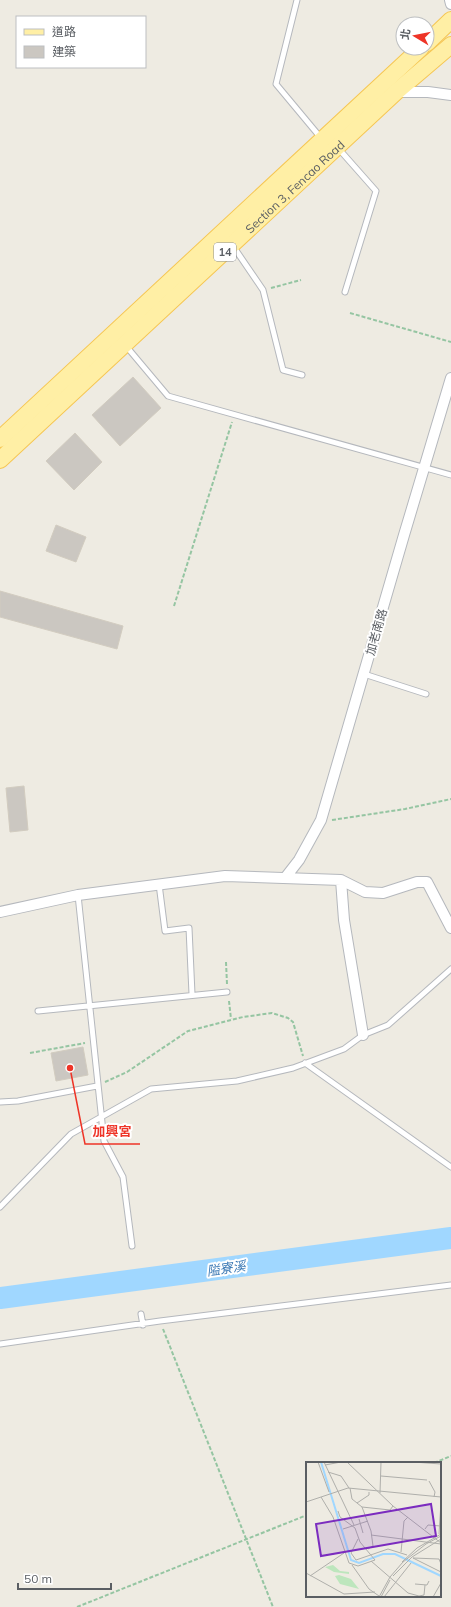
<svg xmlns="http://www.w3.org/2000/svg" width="451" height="1607" viewBox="0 0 451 1607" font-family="Mulish,'Noto Sans TC',sans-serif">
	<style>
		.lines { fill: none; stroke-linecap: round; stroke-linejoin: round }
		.river { stroke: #a0d7ff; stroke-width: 22 }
		.building { fill: #cbc7c1; stroke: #d2ccc0 }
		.service-casing { stroke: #b5b8bd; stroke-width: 7 }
		.minor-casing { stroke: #b5b8bd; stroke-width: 12 }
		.primary-casing { stroke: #f6c653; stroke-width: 18 }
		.path { stroke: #95c5a2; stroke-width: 2; stroke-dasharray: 4 2; stroke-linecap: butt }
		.service { stroke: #fff; stroke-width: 5 }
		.minor { stroke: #fff; stroke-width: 10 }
		.primary { stroke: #ffefa5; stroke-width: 16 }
		.labels { text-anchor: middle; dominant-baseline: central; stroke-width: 4; stroke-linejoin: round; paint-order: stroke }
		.shield { fill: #fff; stroke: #8c8e92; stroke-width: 1 }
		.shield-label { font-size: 11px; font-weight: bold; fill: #5a5e63 }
		.street-label { font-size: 12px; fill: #5a5e63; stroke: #fff }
		.water-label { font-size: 13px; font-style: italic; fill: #3a78b4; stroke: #fff }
		.inset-river { fill: none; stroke: #a0d7ff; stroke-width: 2 }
		.inset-road { fill: none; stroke: #afafab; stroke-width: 1 }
		.view { fill: #7b2cbf; fill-opacity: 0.15; stroke: #7b2cbf; stroke-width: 2 }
		.inset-edge { fill: none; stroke: #5a5e63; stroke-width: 2 }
		.leader { fill: none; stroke: #ee3427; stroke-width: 1.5 }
		.callout-dot { fill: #ee3427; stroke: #fff; stroke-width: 1.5 }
		.callout-label { font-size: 13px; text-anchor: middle; font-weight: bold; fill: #ee3427; stroke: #fff; stroke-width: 4; stroke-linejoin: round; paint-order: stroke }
	</style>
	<rect width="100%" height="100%" fill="#eeebe2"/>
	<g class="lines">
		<!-- river -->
		<path class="river" d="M0,1298L451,1238"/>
	</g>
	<!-- building -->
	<path class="building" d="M133,377L161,408L120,446L92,415Z
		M75,433L102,462L74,490L46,461Z
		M56,525L86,537L76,562L46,551Z
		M0,591L123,626L117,649L0,617Z
		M24,786L28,830L10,832L6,788Z
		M83,1047L88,1075L56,1081L51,1053Z"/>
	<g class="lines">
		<!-- service casing -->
		<g class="service-casing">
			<path id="service" d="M297,0L276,84L321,138
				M338,148L376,191L345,292
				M233,246L263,290L283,370L302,375
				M126,346L168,396L451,475
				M364,674L426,694
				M159,884L165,931L189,928L192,994
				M78,895L104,1141L123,1177L132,1246
				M38,1011L227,992
				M305,1063L451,1167
				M0,1102L18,1101L97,1086
				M0,1207L71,1134L151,1089L237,1081L293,1068L344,1049L363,1035L388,1025L451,969
				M141,1314L143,1325
				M0,1344L160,1321L451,1285"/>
		</g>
		<!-- minor casing -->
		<g class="minor-casing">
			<path id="minor" d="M450,0L451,4
				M396,92H428L451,95
				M285,878L299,860L321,820L404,535L451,378
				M341,880L344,920L363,1035
				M0,912L78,895L225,876L341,880L365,892L383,893L417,882H427L451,928"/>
		</g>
		<!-- primary casing -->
		<g class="primary-casing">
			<g id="primary">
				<path d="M427,43L451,20"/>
				<path d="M0,439L421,48"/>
				<path id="s1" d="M0,460L396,92L451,45"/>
			</g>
		</g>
		<!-- path -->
		<path class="path" d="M271,288L301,280
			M350,313L451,342
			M174,606L232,422
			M332,820L405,809L451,799
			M226,962L227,984
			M229,1001L231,1019
			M30,1053L85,1043
			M105,1082L127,1072L188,1031L243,1017L272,1013L288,1018L293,1022L303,1056
			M163,1329L273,1607
			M434,1463L451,1456
			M77,1607L307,1515"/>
		<!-- service -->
		<use href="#service" class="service"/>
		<!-- minor -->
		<use href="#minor" class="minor"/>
		<!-- primary -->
		<use href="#primary" class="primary"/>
	</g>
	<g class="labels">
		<!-- shield labels -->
		<rect class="shield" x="214" y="243" width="22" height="18" rx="3"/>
		<g class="shield-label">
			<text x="225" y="252">14</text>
		</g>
		<!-- street labels -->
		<g class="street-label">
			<text stroke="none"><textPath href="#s1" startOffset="402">Section 3, Fencao Road</textPath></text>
			<text transform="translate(376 632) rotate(-74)">加老南路</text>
		</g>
		<!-- water labels -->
		<g class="water-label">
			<text transform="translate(226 1268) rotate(-8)">隘寮溪</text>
		</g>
	</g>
	<!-- overview -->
	<g transform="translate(306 1462)">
		<rect width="135" height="135" fill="#eeebe2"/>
		<path d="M27,103L34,109L43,110V112L28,110L19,105ZM33,113L45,117L53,127L34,122L29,114Z" fill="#bde6bd"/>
		<path class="inset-river" d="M15,0L45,98L53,101L77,92H89L135,114"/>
		<path class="inset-road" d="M12,0L23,30M18,0L48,63M41,0L87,44L135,81M107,0L135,2M19,3L35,0M22,10L35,14L43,26M75,14L121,18M123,19L129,30L128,35M44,26L46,37L56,45L65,69L67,84L62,87M74,31L75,0M15,35L27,55L43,101L52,104L69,98L54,80L49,66L34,55L32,49M0,40L42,26L135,35M51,41L63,33V30M56,45L84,48L87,44M53,57L57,71M37,67L62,59M119,67L122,63L135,64M133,72L135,40M65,73L135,82M52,77L45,91L50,98L82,87L101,93M95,90L98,59L102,55M107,96L133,97L135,102M107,96L135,110M65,99L102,131L113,134L118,133L119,123M96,100L111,86L135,72M46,103L63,127L73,134M0,111L38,132L69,130M4,114L38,91M87,114L106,95L135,77M109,122L121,123L123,119M73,135L84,115L97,100L120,82L135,74M75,135L84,118M78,135L105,101M127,135L135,121"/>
		<path class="view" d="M125,42L130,74L15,94L10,62Z"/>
		<rect width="135" height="135" class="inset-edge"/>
	</g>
	<!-- callouts -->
	<path class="leader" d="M70 1068L85 1144H140"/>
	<circle class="callout-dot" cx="70" cy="1068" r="4"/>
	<g class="callout-label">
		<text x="112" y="1136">加興宮</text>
	</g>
	<!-- legend -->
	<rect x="16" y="16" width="130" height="52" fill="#ffffff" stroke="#bdbfc1"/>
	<rect x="24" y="29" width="20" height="6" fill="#ffefa5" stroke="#bdbfc1"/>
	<text x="52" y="36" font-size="12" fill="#5a5e63">道路</text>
	<rect x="24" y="46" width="20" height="12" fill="#cbc7c1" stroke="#bdbfc1"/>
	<text x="52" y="56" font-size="12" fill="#5a5e63">建築</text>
	<!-- north arrow -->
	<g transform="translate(415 36) rotate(280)"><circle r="19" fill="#ffffff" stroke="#bdbfc1"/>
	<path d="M0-3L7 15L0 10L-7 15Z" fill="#ee3427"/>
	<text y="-6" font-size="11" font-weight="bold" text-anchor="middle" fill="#5a5e63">北</text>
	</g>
	<!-- scale -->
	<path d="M18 1583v6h93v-6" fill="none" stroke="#5a5e63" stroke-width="2"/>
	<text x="24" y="1583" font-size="12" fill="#5a5e63" stroke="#ffffff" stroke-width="3" paint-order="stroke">50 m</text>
</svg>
